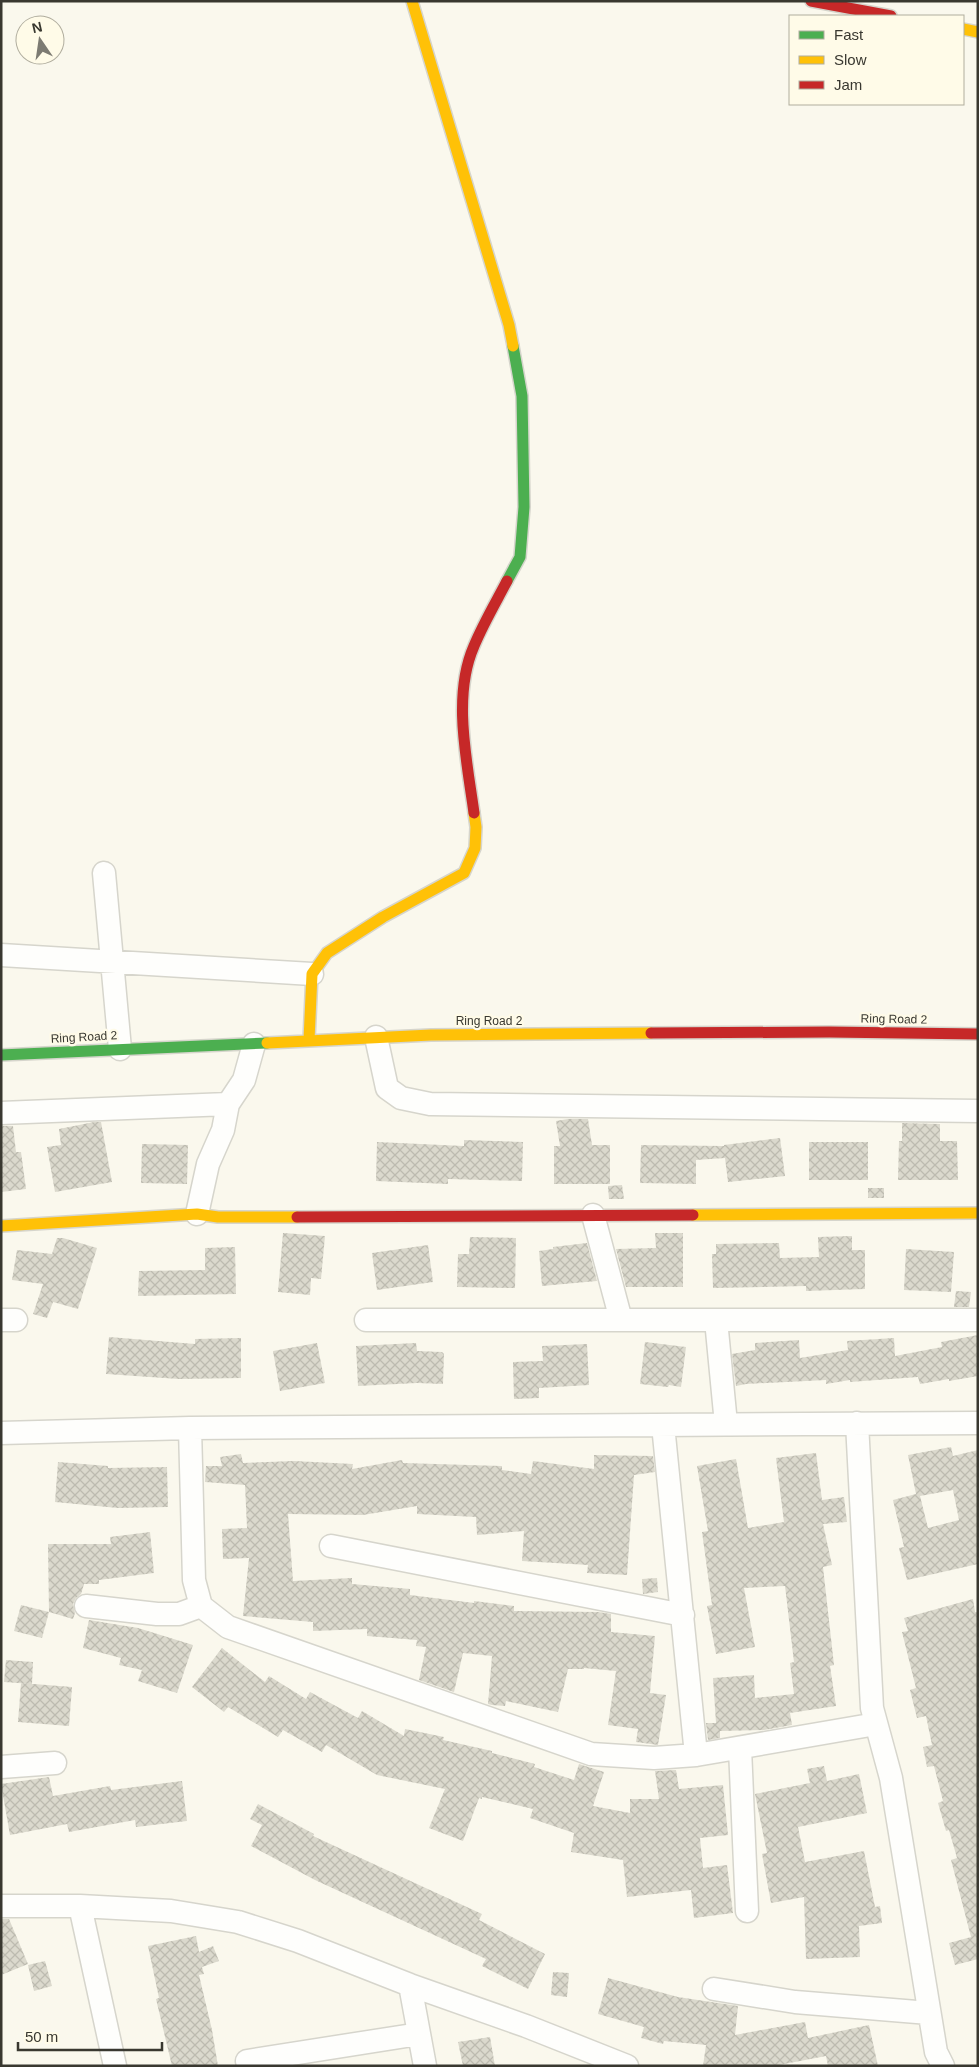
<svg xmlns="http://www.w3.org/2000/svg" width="979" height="2067" viewBox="0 0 979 2067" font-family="Arial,sans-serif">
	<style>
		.building { fill: url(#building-cross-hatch); fill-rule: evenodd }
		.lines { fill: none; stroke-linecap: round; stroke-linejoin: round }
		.street-casing { stroke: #d6d5cc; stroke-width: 25 }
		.fast-casing { stroke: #d6d5cc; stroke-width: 14 }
		.slow-casing { stroke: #d6d5cc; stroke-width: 14 }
		.jam-casing { stroke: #d6d5cc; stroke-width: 14 }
		.street { stroke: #fefefc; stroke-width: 22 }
		.fast { stroke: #4caf50; stroke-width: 11 }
		.slow { stroke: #ffc107; stroke-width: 11 }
		.jam { stroke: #c62828; stroke-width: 11 }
		.labels { text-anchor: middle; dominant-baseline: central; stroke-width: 4.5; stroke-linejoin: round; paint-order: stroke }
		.street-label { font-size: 12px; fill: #393830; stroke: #fffbe8 }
	</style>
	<defs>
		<pattern id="building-cross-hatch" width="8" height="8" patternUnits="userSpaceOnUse" patternTransform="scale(1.25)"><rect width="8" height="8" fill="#dbd9cd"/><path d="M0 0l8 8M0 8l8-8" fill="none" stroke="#bdbbb0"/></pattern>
	</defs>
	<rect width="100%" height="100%" fill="#faf8ed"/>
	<!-- building -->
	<path class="building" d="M568,1119H588L592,1145H610V1184H554V1146H560L556,1121Z
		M94,1122H101L112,1182L55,1192L47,1147L61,1145L59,1129Z
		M902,1123L940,1124V1141H957L958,1180H898L899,1141H902Z
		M1,1126H13L16,1152H21L26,1189L1,1192Z
		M780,1138L785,1176L728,1182L725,1158L696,1160V1184L640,1183L641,1145L724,1146V1145Z
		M464,1140L523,1142L522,1181L448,1179V1184L376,1181L377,1142L464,1146Z
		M809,1142H868V1180H809Z
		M142,1144L188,1145L187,1184L141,1183Z
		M622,1185L624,1199H609L608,1186Z
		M868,1188H884V1198H868Z
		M283,1233L325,1236L321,1279L311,1278L310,1295L278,1292Z
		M655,1233H683V1287H626L616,1249L656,1248Z
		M852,1236V1250H865V1289L806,1291V1286L713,1288L712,1254H716V1244L779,1243L780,1258L819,1257L818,1237Z
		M470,1237L516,1238L515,1288L457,1287L458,1254H469Z
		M57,1238H63L97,1248L78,1309L53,1302L47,1318L33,1314L43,1284L12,1280L17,1250L52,1254Z
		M587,1243L597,1281L542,1286L539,1251L553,1249V1247Z
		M428,1245L433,1282L377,1290L372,1253Z
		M235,1247L236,1294L138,1296L139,1271L205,1270V1248Z
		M906,1249L954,1252L951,1292L904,1290Z
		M956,1291L971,1292L969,1307H954Z
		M978,1335V1376L949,1381V1379L920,1384L918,1377L850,1382V1380L826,1384V1380L746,1384L736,1386L732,1354L755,1350V1343L799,1340L800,1358L848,1350L847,1341L894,1338L895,1356L942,1347L941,1342Z
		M109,1337L195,1344V1339L241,1338V1378L179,1379L106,1374Z
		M645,1342L686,1347L681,1387L669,1385L668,1387L640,1384Z
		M317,1343L325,1383L280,1391L273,1351Z
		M416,1343L417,1351L442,1352L444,1354L443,1384L417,1383L358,1386L356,1346Z
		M587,1344L589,1385L539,1388V1398L514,1399L513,1362L543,1361L542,1346Z
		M951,1447L953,1456L978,1450V1564L907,1580L899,1548L904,1547L893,1500L916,1494L908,1455ZM953,1490L959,1520L928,1528L920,1496Z
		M816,1453L822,1500L844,1497L847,1522L823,1524L832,1565L823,1567L834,1665L830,1666L836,1706L790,1713L792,1725L764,1730L720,1731V1738L708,1740L706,1723H716L713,1678L754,1675L755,1698L794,1694L790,1663L794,1662L785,1586L744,1588L755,1647L716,1654L707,1606L712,1605L702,1532L708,1531L697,1466L736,1459L748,1528L784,1522L776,1458Z
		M241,1454L243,1463L294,1461L353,1464L352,1469L402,1460L403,1463L502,1466V1470L531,1474L533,1461L594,1469V1455L653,1456L655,1472L634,1475L627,1575L587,1573L588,1565L522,1561L524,1531L477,1535L476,1517L417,1514V1506L363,1515L288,1514L293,1581L352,1578V1584L410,1589V1595L474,1603V1601L514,1606V1611L598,1612L611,1614V1632L655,1636L650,1693L666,1695L658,1745L636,1742L638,1729L608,1725L616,1671L584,1668V1669H568L558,1712L506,1701L505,1706L492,1705L488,1704L492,1656L463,1653L454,1692L419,1680L426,1647L416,1646L417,1640L367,1636V1629L313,1631V1622L243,1616L249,1558L223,1559L222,1529L247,1528L245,1485L205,1482L206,1466H222L220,1457Z
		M58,1462L108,1466V1468L167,1467L168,1507L118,1508L55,1502Z
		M150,1532L154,1573L99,1580V1584H84L81,1594L76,1598L73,1604L75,1613L73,1619L49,1612L42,1638L14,1631L21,1605L49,1612L48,1544H111L110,1537Z
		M657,1578L658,1592L643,1594L642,1579Z
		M973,1599L975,1612H978V1959L955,1965L949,1943L971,1937L951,1860L957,1858L949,1830L946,1831L938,1803L943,1801L934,1766L927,1767L923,1747L932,1745L926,1716L917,1718L910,1690L916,1688L902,1632L908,1631L904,1618Z
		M89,1620L138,1628L193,1645L177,1693L138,1681L142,1670L119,1665L121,1658L83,1648Z
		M222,1648L265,1682L269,1676L306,1699L310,1692L358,1718L362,1711L404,1736L405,1729L444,1737L443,1740L492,1751V1753L535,1764L534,1767L574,1780L579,1764L604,1772L593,1806L630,1813V1799H659L655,1771L676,1770L679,1789L723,1785L728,1835L700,1838L703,1868L727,1865L733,1913L694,1918L691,1890L627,1897L623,1860L571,1852L574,1833L530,1818L533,1809L482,1797V1799L479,1798L463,1841L429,1828L445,1789L377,1775L326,1745L322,1752L283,1730L278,1737L228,1707L224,1712L192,1687Z
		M6,1660L33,1662L32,1684L4,1682Z
		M21,1683L72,1687L69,1726L18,1722Z
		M824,1766L827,1781L859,1774L867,1813L798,1827L805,1862L864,1851L875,1907L880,1906L882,1923L859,1926L860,1957L806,1959L804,1897L771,1903L762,1854L767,1853L755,1794L810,1783L807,1769Z
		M49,1777L53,1796L110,1786L111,1790L182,1781L187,1821L136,1827L135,1820L69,1832L67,1824L10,1835L1,1784Z
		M258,1804L314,1834L313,1836L482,1914L479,1920L545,1954L528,1989L482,1966L486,1959L315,1880L251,1846L262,1825L250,1819Z
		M1,1919H9L28,1964L1,1975Z
		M196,1936L199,1952L213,1946L219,1961L202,1967L204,1974L199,1975L212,2030L218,2066H172L156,1999L159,1998L148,1946Z
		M45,1961L52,1986L34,1991L28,1965Z
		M553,1972L569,1973L567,1997L551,1995Z
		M608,1978L678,1997L738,2006L735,2035L805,2022L808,2038L869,2025L878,2066H828L826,2056L774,2066H703L706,2045L664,2041L663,2044L641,2038L644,2027L598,2014Z
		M490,2037L495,2066H463L458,2042Z"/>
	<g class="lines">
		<!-- street casing -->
		<g class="street-casing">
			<path id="street" d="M104,873L120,1049
				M1,955L312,974
				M376,1037L387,1088L401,1098L430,1104L978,1111
				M1,1113L228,1104
				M197,1214L208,1164L223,1130L228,1104L244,1080L254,1044
				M593,1215L621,1320
				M1,1320H16
				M366,1320H978
				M716,1320L726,1424
				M857,1423L872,1708L891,1778L936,2052L943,2066
				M663,1425L696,1755
				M190,1428L194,1580L201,1606L228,1627L591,1754L654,1758L696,1755L876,1724
				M1,1433L190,1428L978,1423
				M331,1546L683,1615
				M86,1606L157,1614H179L201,1606
				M740,1748L747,1911
				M1,1767L55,1763
				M1,1906H80L171,1911L238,1922L298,1941L410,1985L526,2026L627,2066
				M80,1906L115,2066
				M410,1985L425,2066
				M714,1989L795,2002L929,2013
				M247,2061L419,2034"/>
		</g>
		<!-- fast casing -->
		<g class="fast-casing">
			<path id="fast" d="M507,581L520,557L524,507L522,396L513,346
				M1,1055L267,1043"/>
		</g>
		<!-- slow casing -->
		<g class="slow-casing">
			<path id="slow" d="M412,1L509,325L513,346
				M963,29L978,32
				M309,1040L312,974L327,953L383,917L464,873L475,848L476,827L474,813
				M267,1043L431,1035L651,1033
				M693,1215L978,1213
				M1,1226L197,1214L218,1217H297"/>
		</g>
		<!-- jam casing -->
		<g class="jam-casing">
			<path id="jam" d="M811,1L891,16
				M474,813C467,761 452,696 474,646C483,624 496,602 507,581
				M651,1033L829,1032L978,1034
				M297,1217L693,1215"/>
		</g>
		<!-- street -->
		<use href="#street" class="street"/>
		<!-- fast -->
		<use href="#fast" class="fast"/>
		<!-- slow -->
		<use href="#slow" class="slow"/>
		<!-- jam -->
		<use href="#jam" class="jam"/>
	</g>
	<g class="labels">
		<!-- street labels -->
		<g class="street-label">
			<text transform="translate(894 1019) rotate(1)">Ring Road 2</text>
			<text x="489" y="1021">Ring Road 2</text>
			<text transform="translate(84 1037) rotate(-3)">Ring Road 2</text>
		</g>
	</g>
	<!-- border -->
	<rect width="979" height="2067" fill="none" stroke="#393830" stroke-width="5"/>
	<!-- legend -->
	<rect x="789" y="15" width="175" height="90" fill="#fffbe8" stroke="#b0ad9e"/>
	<rect x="799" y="31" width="25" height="8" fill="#4caf50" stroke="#b0ad9e"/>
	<text x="834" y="40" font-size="15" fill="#393830">Fast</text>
	<rect x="799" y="56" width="25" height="8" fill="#ffc107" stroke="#b0ad9e"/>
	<text x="834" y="65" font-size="15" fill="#393830">Slow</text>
	<rect x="799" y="81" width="25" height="8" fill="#c62828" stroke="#b0ad9e"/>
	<text x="834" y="90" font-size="15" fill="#393830">Jam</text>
	<!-- north arrow -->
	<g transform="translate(40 40) rotate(347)"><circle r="24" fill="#fffbe8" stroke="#b0ad9e"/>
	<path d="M0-4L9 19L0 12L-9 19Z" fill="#7d7b72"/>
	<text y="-8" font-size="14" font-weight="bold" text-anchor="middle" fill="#393830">N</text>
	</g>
	<!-- scale -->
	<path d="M18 2042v8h144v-8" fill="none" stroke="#393830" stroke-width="2.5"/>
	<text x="25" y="2042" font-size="15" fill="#393830" stroke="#fffbe8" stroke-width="4" paint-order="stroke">50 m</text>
</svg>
